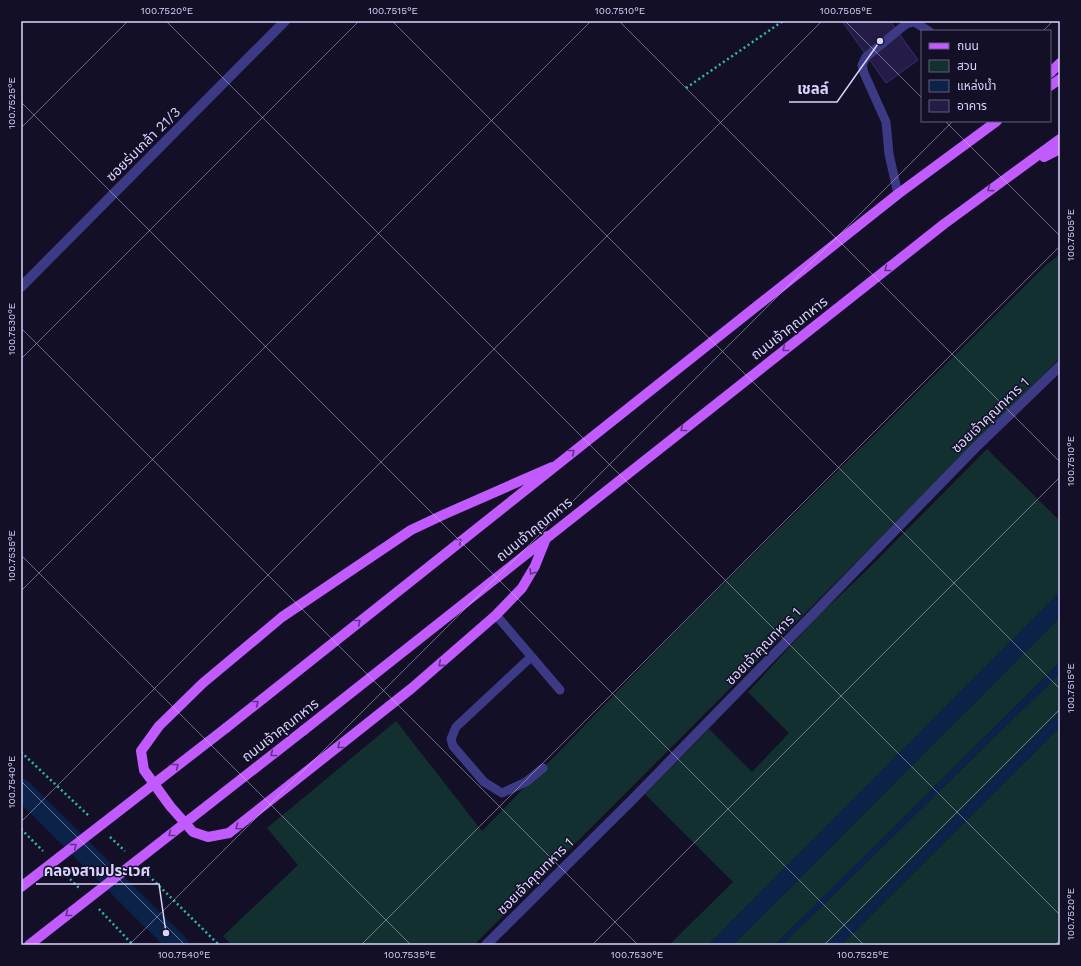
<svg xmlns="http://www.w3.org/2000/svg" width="1081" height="966" viewBox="0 0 1081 966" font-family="'Work Sans','Noto Sans Thai',sans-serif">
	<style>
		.green { fill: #12302f }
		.water { fill: #0c2248 }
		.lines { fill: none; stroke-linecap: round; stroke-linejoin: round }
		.canal { stroke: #0c2248; stroke-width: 21 }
		.building { fill: #241b47; stroke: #3b2d73 }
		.path { stroke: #2fb8b0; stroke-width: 2.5; stroke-dasharray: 2 3; stroke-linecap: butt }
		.lane { stroke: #3d3a85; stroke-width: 9 }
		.street { stroke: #3d3a85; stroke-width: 10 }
		.primary { stroke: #c25bff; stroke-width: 10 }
		.primary-bridge { stroke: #c25bff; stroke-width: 10 }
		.oneway { stroke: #623188 }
		.ticks { fill: none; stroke: #d9d4ff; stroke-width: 1; stroke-opacity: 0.45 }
		.labels { text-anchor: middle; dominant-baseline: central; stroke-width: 3; stroke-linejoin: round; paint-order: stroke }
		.street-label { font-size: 14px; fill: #d9d4ff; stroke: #130f26 }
		.leader { fill: none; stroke: #d9d4ff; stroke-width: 1.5 }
		.callout-dot { fill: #d9d4ff; stroke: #130f26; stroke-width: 1.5 }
		.callout-label { font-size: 15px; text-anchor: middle; font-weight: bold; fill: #d9d4ff; stroke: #130f26; stroke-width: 3; stroke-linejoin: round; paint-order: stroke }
		.neatline { fill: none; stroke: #d9d4ff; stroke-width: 1.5 }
		.ticks-label { font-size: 10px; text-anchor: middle; fill: #d9d4ff }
	</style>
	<rect width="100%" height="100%" fill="#130f26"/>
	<!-- green -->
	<path class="green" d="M1060,254V358L474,945H232L223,936L298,865L267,828L396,721L482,831L684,623L1045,266Z
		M987,449L1060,521V592L708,945H669L733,882L645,794L709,729L752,772L789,733L748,692L818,616L866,571Z
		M1060,617V662L775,945H733Z
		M1060,673V712L827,945H782Z
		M1060,727V945H841Z"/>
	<!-- water -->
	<path class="water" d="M1060,592V617L733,945H708Z
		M1060,662V673L782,945H775Z
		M1060,712V727L841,945H827Z"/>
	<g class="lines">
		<!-- canal -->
		<path class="canal" d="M21,789L178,945"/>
	</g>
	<!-- building -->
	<path class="building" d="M842,21H890L918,60L886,83Z"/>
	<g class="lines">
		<!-- path -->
		<path class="path" d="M686,88L783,21
			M21,752L89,816
			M21,829L43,851
			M110,837L125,851
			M63,872L79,888
			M145,872L219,945
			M99,909L133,945"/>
		<!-- lane -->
		<path class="lane" d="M898,194L889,154L886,122L864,73L862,65L866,57L906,24L914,22L929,31
			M496,615L560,690
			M531,657L456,727L451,739L453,746L484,782L502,793L526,782L543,768"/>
		<!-- street -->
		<path class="street" d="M21,287L285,21
			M486,945L632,800L976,447L1060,366"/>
		<!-- primary -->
		<path class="primary" d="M1050,73L1060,63
			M1050,86L1060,79
			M1044,157L1060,149
			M547,536L535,566L522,588L496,615L412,688L229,833L208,837L193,832L170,806L144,770L141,751L159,726L203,683L282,617L411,530L445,514L552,467
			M226,728L898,194L997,121
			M304,730L944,224L1060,139"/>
		<!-- primary-bridge -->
		<path class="primary-bridge" d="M21,887L226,728
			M29,945L304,730"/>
	</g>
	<!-- one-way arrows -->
	<defs><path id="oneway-chevron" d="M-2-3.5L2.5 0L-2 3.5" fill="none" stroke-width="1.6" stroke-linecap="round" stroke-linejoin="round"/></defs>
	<g class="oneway">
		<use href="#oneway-chevron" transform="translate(990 189) rotate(144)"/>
		<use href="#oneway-chevron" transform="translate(887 269) rotate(142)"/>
		<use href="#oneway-chevron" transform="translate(785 349) rotate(142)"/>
		<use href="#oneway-chevron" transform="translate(683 429) rotate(142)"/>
		<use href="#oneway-chevron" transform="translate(572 452) rotate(-38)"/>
		<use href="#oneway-chevron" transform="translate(459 541) rotate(-39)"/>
		<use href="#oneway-chevron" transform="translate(532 572) rotate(122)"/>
		<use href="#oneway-chevron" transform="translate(358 622) rotate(-39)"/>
		<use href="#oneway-chevron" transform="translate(441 664) rotate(140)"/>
		<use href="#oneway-chevron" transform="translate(256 703) rotate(-39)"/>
		<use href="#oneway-chevron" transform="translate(340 746) rotate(141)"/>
		<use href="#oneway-chevron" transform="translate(273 754) rotate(142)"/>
		<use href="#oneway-chevron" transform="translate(176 766) rotate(-38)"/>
		<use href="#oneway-chevron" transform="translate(238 827) rotate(145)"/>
		<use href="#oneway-chevron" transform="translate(171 834) rotate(142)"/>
		<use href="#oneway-chevron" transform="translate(74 846) rotate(-38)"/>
		<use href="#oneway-chevron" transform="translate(68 914) rotate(142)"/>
	</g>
	<!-- ticks -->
	<path class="ticks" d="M166,21L1060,915M392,21L1060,689M619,21L1060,462M845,21L922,98M1043,31L1053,21M21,102L864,945M945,121L1060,236M21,128L128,21M21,328L638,945M21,359L359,21M21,555L411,945M21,591L591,21M21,781L185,945M21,822L822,21M129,945L953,121M361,945L1060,246M592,945L1060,477M824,945L1060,709M1055,945L1060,940"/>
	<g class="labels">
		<!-- street labels -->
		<g class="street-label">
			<text transform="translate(143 144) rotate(-45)">ซอยร่มเกล้า 21/3</text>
			<text transform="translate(789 328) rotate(-38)">ถนนเจ้าคุณทหาร</text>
			<text transform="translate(990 415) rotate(-44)">ซอยเจ้าคุณทหาร 1</text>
			<text transform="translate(534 529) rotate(-39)">ถนนเจ้าคุณทหาร</text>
			<text transform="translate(763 646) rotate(-46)">ซอยเจ้าคุณทหาร 1</text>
			<text transform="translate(280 730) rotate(-38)">ถนนเจ้าคุณทหาร</text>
			<text transform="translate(535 876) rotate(-45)">ซอยเจ้าคุณทหาร 1</text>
		</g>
	</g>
	<!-- callouts -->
	<path class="leader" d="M880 41L837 102H789M166 933L159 884H36"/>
	<g class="callout-dot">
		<circle cx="880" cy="41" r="4"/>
		<circle cx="166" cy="933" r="4"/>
	</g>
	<g class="callout-label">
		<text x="813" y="94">เชลล์</text>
		<text x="97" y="876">คลองสามประเวศ</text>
	</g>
	<!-- border -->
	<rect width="1081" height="966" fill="none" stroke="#130f26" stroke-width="44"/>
	<!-- legend -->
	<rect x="921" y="30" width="130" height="92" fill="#130f26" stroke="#625e7d"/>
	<rect x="929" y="43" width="20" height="6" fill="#c25bff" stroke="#625e7d"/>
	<text x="957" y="50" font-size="12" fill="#d9d4ff">ถนน</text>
	<rect x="929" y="60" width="20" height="12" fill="#12302f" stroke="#625e7d"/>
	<text x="957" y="70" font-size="12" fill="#d9d4ff">สวน</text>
	<rect x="929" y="80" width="20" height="12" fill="#0c2248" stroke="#625e7d"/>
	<text x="957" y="90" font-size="12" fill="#d9d4ff">แหล่งน้ำ</text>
	<rect x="929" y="100" width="20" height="12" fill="#241b47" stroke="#625e7d"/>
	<text x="957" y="110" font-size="12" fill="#d9d4ff">อาคาร</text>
	<rect x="22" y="22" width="1037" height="922" class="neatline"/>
	<g class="ticks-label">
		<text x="167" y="14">100.7520°E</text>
		<text x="393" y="14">100.7515°E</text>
		<text x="620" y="14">100.7510°E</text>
		<text x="846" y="14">100.7505°E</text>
		<text transform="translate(11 103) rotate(-90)" y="4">100.7525°E</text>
		<text transform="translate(1070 235) rotate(-90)" y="4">100.7505°E</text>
		<text transform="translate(11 329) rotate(-90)" y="4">100.7530°E</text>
		<text transform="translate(1070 461) rotate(-90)" y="4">100.7510°E</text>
		<text transform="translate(11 556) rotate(-90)" y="4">100.7535°E</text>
		<text transform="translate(1070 688) rotate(-90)" y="4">100.7515°E</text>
		<text transform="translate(11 782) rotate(-90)" y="4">100.7540°E</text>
		<text transform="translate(1070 914) rotate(-90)" y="4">100.7520°E</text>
		<text x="184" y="958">100.7540°E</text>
		<text x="410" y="958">100.7535°E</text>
		<text x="637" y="958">100.7530°E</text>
		<text x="863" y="958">100.7525°E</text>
	</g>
</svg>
